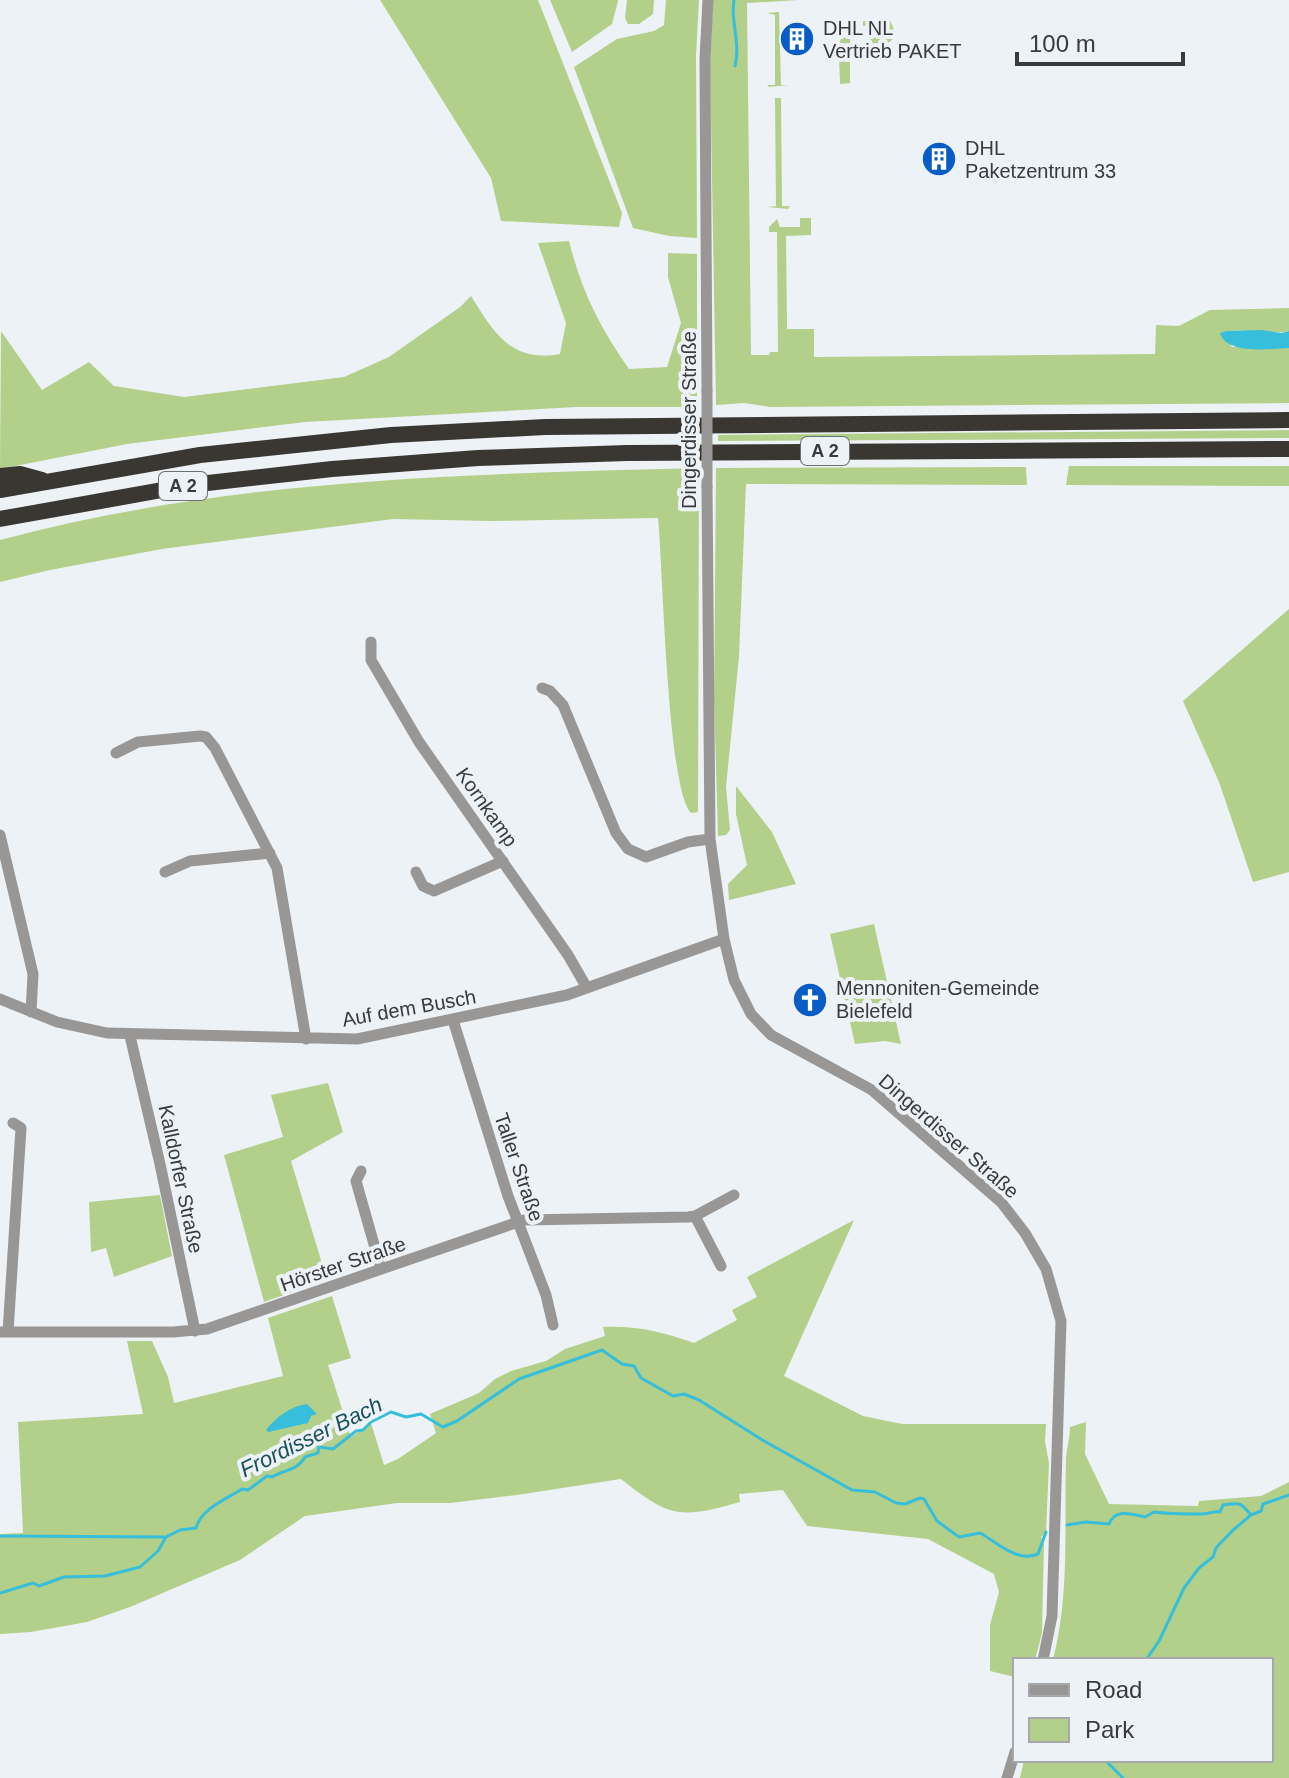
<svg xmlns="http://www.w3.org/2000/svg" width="1289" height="1778" viewBox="0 0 1289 1778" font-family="Arial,sans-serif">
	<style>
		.green { fill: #b2d089 }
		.water { fill: #36bedb }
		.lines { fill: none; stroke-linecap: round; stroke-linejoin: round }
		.stream { stroke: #36bedb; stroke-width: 3 }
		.minor { stroke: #999795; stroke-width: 11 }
		.highway { stroke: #3a3732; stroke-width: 16 }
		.minor-bridge { stroke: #999795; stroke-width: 11 }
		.labels { text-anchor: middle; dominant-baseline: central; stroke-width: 8; stroke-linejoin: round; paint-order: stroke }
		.shield { fill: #edf2f7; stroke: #6e7174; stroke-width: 2 }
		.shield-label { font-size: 18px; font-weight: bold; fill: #383a3c }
		.poi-label { font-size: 20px; fill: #383a3c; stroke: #edf2f7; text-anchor: start }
		.street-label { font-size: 20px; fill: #383a3c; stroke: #edf2f7 }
		.water-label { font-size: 22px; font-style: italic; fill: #19505c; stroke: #edf2f7 }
	</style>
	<rect width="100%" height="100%" fill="#edf2f7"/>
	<!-- green -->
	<path class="green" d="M380,0H538L622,213L619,227L501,221L491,178Z
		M550,0H618V1L612,24L572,52Z
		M627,0H654L653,14L639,24H628L625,18Z
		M666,0H699L696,56L697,238L669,236L633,228L574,67L617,39L654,31L664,25Z
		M713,0H799L747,3L751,355H769L770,352H778L777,232H769V227L777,219L780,227H800V218H811V235L786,236L787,323V329H814V357L1155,354L1156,325L1179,326L1210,310L1289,308V331C1266,336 1243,326 1220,333L1232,347L1289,348V403L770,407L744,403L716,405L710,64Z
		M779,12L781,85H789L769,87L767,85H775V15L767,13Z
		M858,17V26H850V83L840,84C840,61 833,27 858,17Z
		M863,21H890C902,42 886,46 869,46V26H863Z
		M775,98H781L782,206H790L788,209L768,207L776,206Z
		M569,241C581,290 600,328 629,369L667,367L681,323L668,277V253L697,254V407H577L305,422L127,444L0,469L1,331L42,390L89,362L114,386L184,397L344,377L389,357L460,307L471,296C494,333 511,363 560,354L566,323L538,243Z
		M1289,430V438L718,441V435Z
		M1069,466H1289V486L1066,485Z
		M1026,467L1027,485L746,484L739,656L726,787L730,830L726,835L718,836L714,699L716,468Z
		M699,468L698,812L691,813C667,789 663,565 658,518L490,521L393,519L162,549L50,570L0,582V540C227,479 465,474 699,468Z
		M1289,609V872L1253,882L1219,782L1183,701Z
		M736,786L772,832L796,884L729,900L728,884L747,865L736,814Z
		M874,924L901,1044L885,1041L855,1044L830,934Z
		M328,1083L343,1132L291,1161L327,1280L264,1302L224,1155L283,1137L271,1095Z
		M160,1195L172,1256L114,1277L106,1248L91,1252L89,1202Z
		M854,1220L784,1376L863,1416L902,1424H1046L1045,1442L1049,1463L1046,1532L1041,1537L1044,1543L1042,1633L1035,1660H1015V1677L990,1671V1625L999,1592L994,1574L928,1539L807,1526L783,1490L739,1494L740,1502C680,1519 670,1518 621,1479L517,1495L450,1503H397L305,1516L240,1560L130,1607L87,1622L31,1632L0,1634V1534L23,1533L18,1422L143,1414L127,1341H152L168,1377L174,1403L283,1376L268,1318L332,1296L351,1358L328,1365L351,1437L371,1423L384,1465L398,1459L436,1433L430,1414L479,1393L495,1379L511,1371L546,1361L565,1349L605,1336L603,1327C635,1325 664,1332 694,1343L737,1320L732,1310L757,1297L747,1277Z
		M1086,1422L1085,1454L1109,1504L1198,1506L1199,1501L1261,1496L1289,1482V1778H1020L1024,1760H1271V1660H1053C1070,1593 1064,1525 1066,1457C1067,1447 1070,1437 1070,1427Z"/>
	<!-- water -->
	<path class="water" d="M1262,330L1281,333L1289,331V348C1270,349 1226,355 1220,333L1226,331Z
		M307,1404L317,1414L311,1416L308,1423L268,1432L266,1430C276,1417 291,1406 307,1404Z"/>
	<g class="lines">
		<!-- stream -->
		<path class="stream" d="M734,0C730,20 741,43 735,66
			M1067,1525L1086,1522L1109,1524C1115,1508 1132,1514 1145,1517L1154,1512C1169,1514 1185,1514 1201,1514C1208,1514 1213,1511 1220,1512L1223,1505C1240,1503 1239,1501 1251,1515
			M0,1536L164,1537
			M0,1593L33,1583L39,1586L64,1577L105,1576L140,1567L158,1551L166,1537L180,1530L196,1528C201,1509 226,1499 242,1489L248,1490L267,1476L272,1477C285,1469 297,1471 305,1457L318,1453L319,1447L333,1449L356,1431L363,1430L371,1422L391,1412L406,1417L421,1414L443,1427L457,1421L519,1379L602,1350L622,1364L634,1366L641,1378L673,1396L684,1394L699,1400L764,1441L852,1490L875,1492L896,1503L905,1504L920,1498L924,1499L937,1521L959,1537L980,1533C997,1542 1017,1563 1038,1554L1046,1532
			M1146,1660L1159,1641L1184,1588L1199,1568L1213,1557L1216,1548L1232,1531L1251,1515L1261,1511L1263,1504L1289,1495
			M1105,1760L1123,1778"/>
		<!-- minor -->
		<path class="minor" d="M707,391L705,59L708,0
			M707,487L710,839L724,939L734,980L751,1014L771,1035L872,1090L1001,1202L1025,1233L1046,1269L1061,1321L1052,1616L1043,1660
			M371,642V660L419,742L568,955L587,988
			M542,688L550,691L563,705L616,833L628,849L646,857L688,842L710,839
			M116,753L138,742L200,736L206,737L215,748L277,868L306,1039
			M0,835L33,974L31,1012
			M165,872L190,861L270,853
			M416,872L423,886L434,891L503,861
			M0,999L57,1022L107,1033L357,1039L567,995L724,939
			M453,1020L508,1196L546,1295L553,1325
			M130,1036L160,1164L195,1331
			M361,1171L356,1181L381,1269
			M695,1216L721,1266
			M0,1332H173L207,1329L524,1220L688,1217L695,1216L734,1195
			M8,1332L21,1128L13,1123
			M1007,1778L1015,1752"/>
		<!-- highway -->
		<path class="highway" d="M0,476L20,474L42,480
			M0,490L200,455L391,435L545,427L1289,420
			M0,519L190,485L332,469L478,458L627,453L1289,449"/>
		<!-- minor-bridge -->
		<path class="minor-bridge" d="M707,391V487"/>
	</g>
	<!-- icons -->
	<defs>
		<g id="building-disc" transform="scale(1.8)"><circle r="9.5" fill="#075cc5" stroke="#edf2f7"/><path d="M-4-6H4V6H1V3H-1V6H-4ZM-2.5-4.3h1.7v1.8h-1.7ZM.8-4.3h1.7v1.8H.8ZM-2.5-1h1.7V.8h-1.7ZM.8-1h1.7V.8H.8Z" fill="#fff"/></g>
		<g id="church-disc" transform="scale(1.8)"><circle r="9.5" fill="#075cc5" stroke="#edf2f7"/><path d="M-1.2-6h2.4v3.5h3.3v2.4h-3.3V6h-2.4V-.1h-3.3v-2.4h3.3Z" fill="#fff"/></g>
	</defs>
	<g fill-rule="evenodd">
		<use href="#building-disc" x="797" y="39"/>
		<use href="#building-disc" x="939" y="159"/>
		<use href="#church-disc" x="810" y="1000"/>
	</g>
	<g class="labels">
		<!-- shield labels -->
		<g class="shield">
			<rect x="801" y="437" width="48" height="28" rx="6"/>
			<rect x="159" y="472" width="48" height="28" rx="6"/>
		</g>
		<g class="shield-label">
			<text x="825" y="451">A 2</text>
			<text x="183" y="486">A 2</text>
		</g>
		<!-- poi labels -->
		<g class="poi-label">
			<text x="823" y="28">DHL NL<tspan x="823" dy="23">Vertrieb PAKET</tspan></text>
			<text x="965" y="148">DHL<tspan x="965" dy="23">Paketzentrum 33</tspan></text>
			<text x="836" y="988">Mennoniten-Gemeinde<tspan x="836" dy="23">Bielefeld</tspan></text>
		</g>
		<!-- street labels -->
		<g class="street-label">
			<text transform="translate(689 420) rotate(-90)">Dingerdisser Straße</text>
			<text transform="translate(487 807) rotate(55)">Kornkamp</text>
			<text transform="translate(409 1008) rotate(-10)">Auf dem Busch</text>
			<text transform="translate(949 1136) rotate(41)">Dingerdisser Straße</text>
			<text transform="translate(519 1167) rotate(71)">Taller Straße</text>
			<text transform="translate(181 1179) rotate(78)">Kalldorfer Straße</text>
			<text transform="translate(343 1264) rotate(-19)">Hörster Straße</text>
		</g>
		<!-- water labels -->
		<g class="water-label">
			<text transform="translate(311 1437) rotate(-26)">Frordisser Bach</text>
		</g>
	</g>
	<!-- legend -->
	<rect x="1013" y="1658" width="260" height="104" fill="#edf2f7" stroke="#a5a8ac" stroke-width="2"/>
	<rect x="1029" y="1684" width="40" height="12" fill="#999795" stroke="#a5a8ac" stroke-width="2"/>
	<text x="1085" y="1698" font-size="24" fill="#383a3c">Road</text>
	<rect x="1029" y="1718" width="40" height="24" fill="#b2d089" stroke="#a5a8ac" stroke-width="2"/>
	<text x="1085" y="1738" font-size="24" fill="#383a3c">Park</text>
	<!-- scale -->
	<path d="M1017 52v12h166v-12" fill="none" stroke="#383a3c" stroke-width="4"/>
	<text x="1029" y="52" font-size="24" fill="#383a3c" stroke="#edf2f7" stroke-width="6" paint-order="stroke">100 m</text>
</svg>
